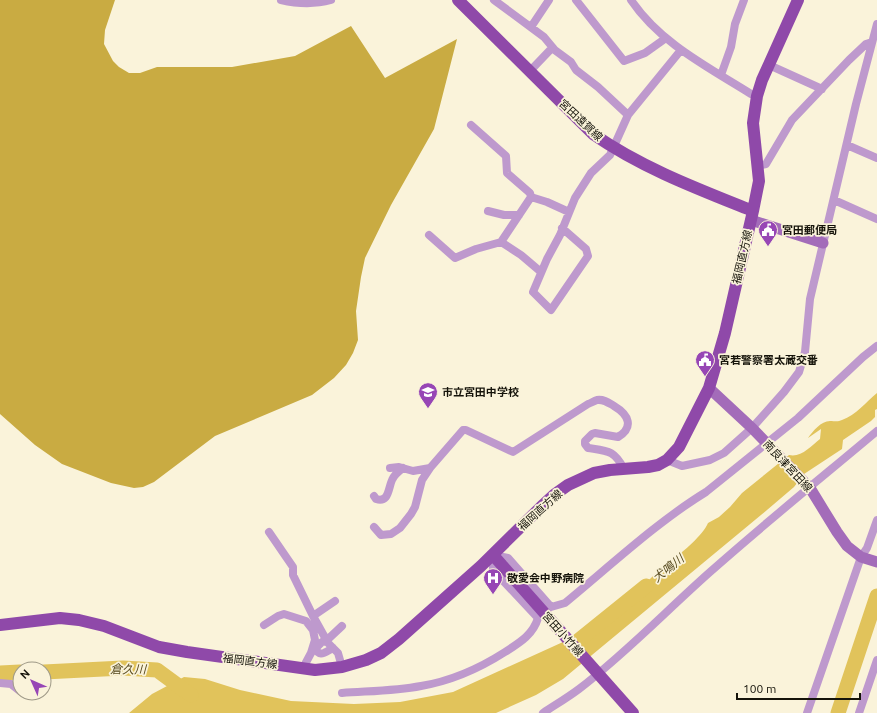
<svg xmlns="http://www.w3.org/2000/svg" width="877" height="713" viewBox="0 0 877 713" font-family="Ubuntu,'Noto Sans JP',sans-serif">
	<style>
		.forest { fill: #c9ab42 }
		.water { fill: #e1c35b }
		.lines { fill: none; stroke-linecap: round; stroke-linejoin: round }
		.river { stroke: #e1c35b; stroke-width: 15 }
		.street { stroke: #be99cd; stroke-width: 8 }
		.secondary { stroke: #a36cb9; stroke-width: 11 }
		.primary { stroke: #8f49a9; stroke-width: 12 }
		.labels { text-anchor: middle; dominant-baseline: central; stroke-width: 3.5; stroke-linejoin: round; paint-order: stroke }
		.street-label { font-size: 11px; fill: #15130a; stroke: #faf3da }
		.poi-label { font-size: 11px; font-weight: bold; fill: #15130a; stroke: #faf3da; text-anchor: start }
		.water-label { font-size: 12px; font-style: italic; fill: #574a1f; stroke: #faf3da }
	</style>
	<rect width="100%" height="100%" fill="#faf3da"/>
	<!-- forest -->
	<path class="forest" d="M0,0H115L105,30L104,44L113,61L119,67L129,73H140L157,67H232L295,56L351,26L385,78L457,39L434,129L391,205L365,258L361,277L356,311L358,340L353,353L346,365L334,378L312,395L215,436L154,482L143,487L134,488L111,483L62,464L35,445L0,414Z"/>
	<!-- water -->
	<path class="water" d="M877,393V409L875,410V417L871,421L843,440L842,449L804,474L794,487L767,510L563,679L536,695L496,713H129L152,694L184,677L205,679L240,690L291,701L354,704L400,702L453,692L607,622L657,572C662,566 666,564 672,560C683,552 703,535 708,523L719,517L730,507L742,493L789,455C801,458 811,446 820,439L821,429L808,438C813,431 821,421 830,421C835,421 838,422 842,420C856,415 866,402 877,393Z"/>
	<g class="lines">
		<!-- river -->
		<path class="river" d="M579,640L646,586
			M44,672L123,668L157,670L191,695
			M0,673L20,672
			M838,713L877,596"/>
		<!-- street -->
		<path class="street" d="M281,0C298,4 313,5 331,0
			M494,0L544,37L554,49
			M576,0L624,61L645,53L666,38
			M631,0C660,43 708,67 751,94L757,96
			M531,27L549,0
			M769,65L822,89
			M530,71L552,48L571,62L576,70L598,87L628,115
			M721,75L731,47L735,24L744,0
			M471,125L506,156L507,173L530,193L531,197
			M847,145L877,158
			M758,166L766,164L792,120L849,60L866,44L872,42
			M834,200L877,219
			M488,211L504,215H519
			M562,228L586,249L588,256L551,310L533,292L547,259L560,235L575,198L591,173L610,155L628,115L681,50
			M429,235L455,258L476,249L501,242
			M541,272L521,255L501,242L531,197L547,202L569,212
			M667,460L682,466L710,460L724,453L752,428L784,392L799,372L805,352L810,299L856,104L877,24
			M390,468L399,467L413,471L430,468L463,430H466L513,452L588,404C591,403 594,401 597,400C604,399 609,403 614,406C629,415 634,427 618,437L595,433L592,434L585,441V444L588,448C608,451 614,450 624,469
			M374,496L376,499C389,503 388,489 392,480C394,475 399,471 403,468
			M374,527L381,535L391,534L400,528L411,514L415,507L422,480L430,468
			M269,532L293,567V575L313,616L328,643L338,653L342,667
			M313,616L335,601
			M264,625L278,616L284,614L306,621L313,630L315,640L311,653L303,668
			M314,647C320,658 324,653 333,648
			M315,649L322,642L326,641L342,626
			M0,683L11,684L20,691
			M342,693C368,691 395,691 421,686C451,681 480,668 505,652C519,643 533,635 538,618L493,570V555L508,558L551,607L565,603C610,566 657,522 706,492L798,418L863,357L877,346
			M543,713C555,705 567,698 579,689C625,654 666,611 710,572C764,524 821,478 877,431
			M807,713L861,557L867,548L877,520
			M859,713L877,660"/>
		<!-- secondary -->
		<path class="secondary" d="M751,220L823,243
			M709,388L752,428L810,488L837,532L847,546L861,557L877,562"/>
		<!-- primary -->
		<path class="primary" d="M458,0L593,134C642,168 698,189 753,211
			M493,555L633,713
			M0,625L60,618L79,620L104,626L159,647L187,652L315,670L342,667L366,660L381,653L399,639L481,566L541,507L554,495L568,485L594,473L610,470L648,467L658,465L667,460L679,447L709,388L725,333L753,211L759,181L753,123L757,96L762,80L798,0"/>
	</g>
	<!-- icons -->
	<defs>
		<g id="civic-pin" transform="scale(1)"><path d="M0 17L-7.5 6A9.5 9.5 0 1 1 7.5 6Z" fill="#9746b5" stroke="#faf3da"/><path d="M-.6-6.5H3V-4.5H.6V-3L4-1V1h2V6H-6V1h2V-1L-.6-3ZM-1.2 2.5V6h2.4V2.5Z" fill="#fff"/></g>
		<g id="school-pin" transform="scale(1)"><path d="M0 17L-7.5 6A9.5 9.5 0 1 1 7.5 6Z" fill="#9746b5" stroke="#faf3da"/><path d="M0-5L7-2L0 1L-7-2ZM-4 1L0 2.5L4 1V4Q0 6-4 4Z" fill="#fff"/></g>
		<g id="hospital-pin" transform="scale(1)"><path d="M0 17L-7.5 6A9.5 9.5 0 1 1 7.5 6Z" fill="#9746b5" stroke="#faf3da"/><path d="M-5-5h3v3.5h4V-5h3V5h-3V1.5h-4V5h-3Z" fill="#fff"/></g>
	</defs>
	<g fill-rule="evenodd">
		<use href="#civic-pin" x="768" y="230"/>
		<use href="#civic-pin" x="705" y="360"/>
		<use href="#school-pin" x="428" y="392"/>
		<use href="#hospital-pin" x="493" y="578"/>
	</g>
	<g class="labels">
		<!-- street labels -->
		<g class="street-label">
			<text transform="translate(581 120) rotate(43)">宮田遠賀線</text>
			<text transform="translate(742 257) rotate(-77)">福岡直方線</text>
			<text transform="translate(788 466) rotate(47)">南良津宮田線</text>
			<text transform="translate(540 510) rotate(-42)">福岡直方線</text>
			<text transform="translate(563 634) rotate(48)">宮田小竹線</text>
			<text transform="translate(250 661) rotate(7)">福岡直方線</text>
		</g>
		<!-- poi labels -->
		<g class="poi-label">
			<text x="782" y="230">宮田郵便局</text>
			<text x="719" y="360">宮若警察署太蔵交番</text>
			<text x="442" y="392">市立宮田中学校</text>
			<text x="507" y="578">敬愛会中野病院</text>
		</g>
		<!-- water labels -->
		<g class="water-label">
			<text transform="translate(668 568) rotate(-39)">犬鳴川</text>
			<text transform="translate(128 669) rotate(1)">倉久川</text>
		</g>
	</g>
	<!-- north arrow -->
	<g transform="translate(32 681) rotate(315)"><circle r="19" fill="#faf3da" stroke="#9e9987"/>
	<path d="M0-3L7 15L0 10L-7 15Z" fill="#9746b5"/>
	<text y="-6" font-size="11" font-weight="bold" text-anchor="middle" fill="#15130a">N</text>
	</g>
	<!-- scale -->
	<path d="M737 693v6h123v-6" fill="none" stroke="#15130a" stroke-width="2"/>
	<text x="743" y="693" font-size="12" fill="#15130a" stroke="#faf3da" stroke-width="3" paint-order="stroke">100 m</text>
</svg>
